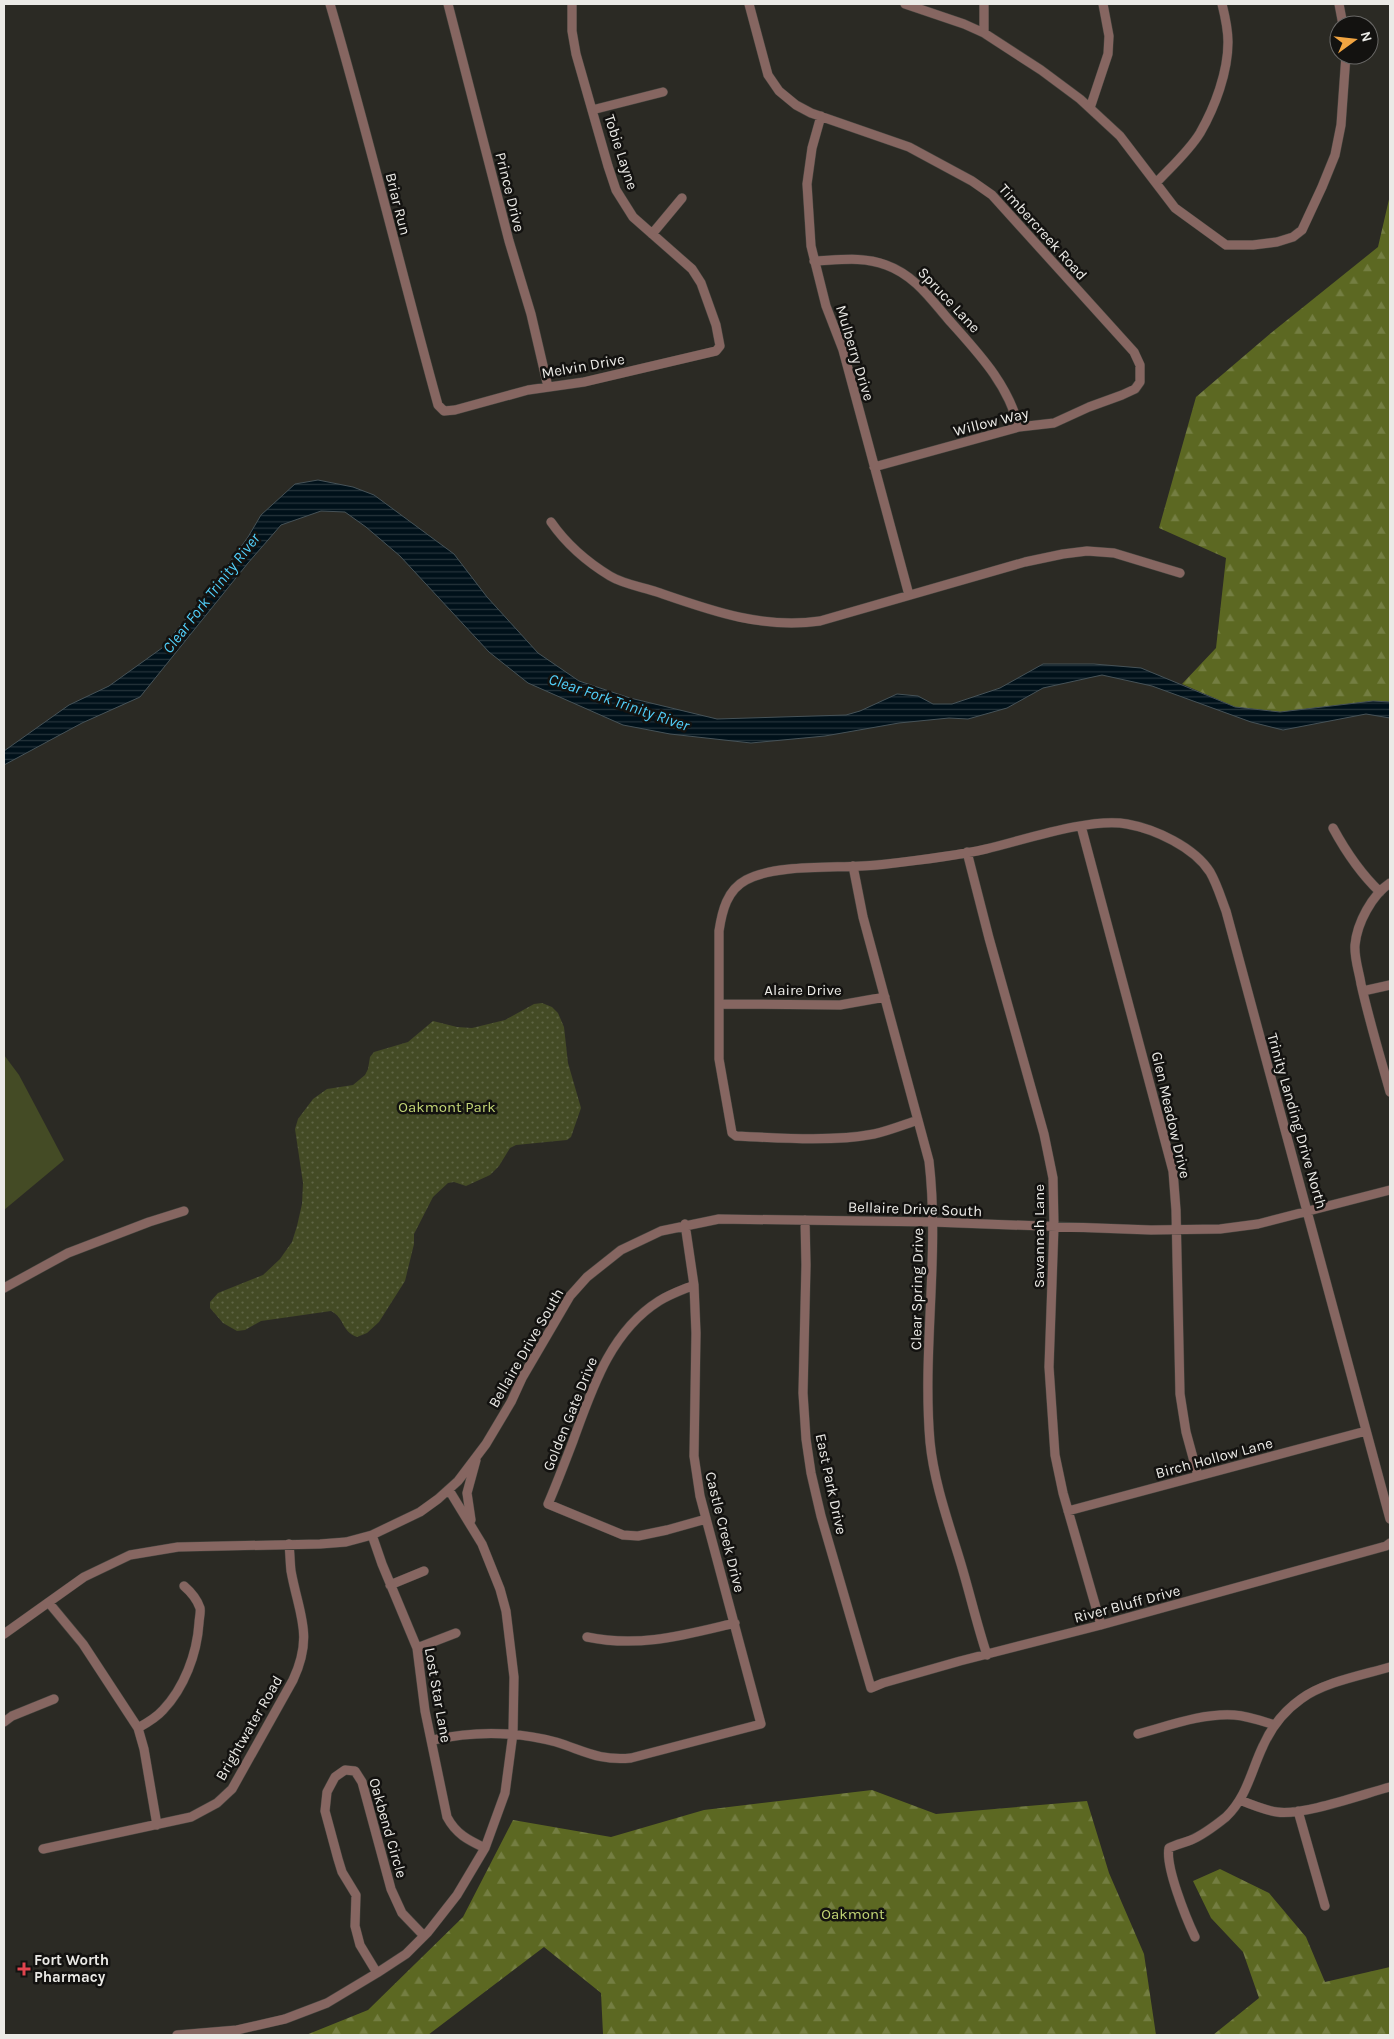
<svg xmlns="http://www.w3.org/2000/svg" width="1394" height="2039" viewBox="0 0 1394 2039" font-family="Karla,sans-serif">
	<style>
		.green { fill: #444b25 }
		.forest { fill: url(#forest-firs) }
		.park { fill: url(#park-dots) }
		.water { fill: url(#water-rules); stroke: #465257 }
		.lines { fill: none; stroke-linecap: round; stroke-linejoin: round }
		.minor-casing { stroke: #46453f; stroke-width: 10 }
		.minor { stroke: #866661; stroke-width: 9 }
		.health-dot { fill: #e0444e; stroke: #131210; stroke-width: 2 }
		.labels { text-anchor: middle; dominant-baseline: central; stroke-width: 5; stroke-linejoin: round; paint-order: stroke }
		.street-label { font-size: 15px; fill: #ebeae6; stroke: #131210 }
		.park-label { font-size: 15px; fill: #c5d877; stroke: #131210 }
		.poi-label { font-size: 15px; font-weight: bold; fill: #ebeae6; stroke: #131210; text-anchor: start }
		.water-label { font-size: 16px; font-style: italic; fill: #51cffa; stroke: #131210 }
	</style>
	<defs>
		<pattern id="forest-firs" width="22" height="20" patternUnits="userSpaceOnUse" patternTransform="scale(1.25)"><rect width="22" height="20" fill="#5c6822"/><path d="M5 1l3.5 6h-7zM16 11l3.5 6h-7z" fill="#747e42"/></pattern>
		<pattern id="park-dots" width="8" height="8" patternUnits="userSpaceOnUse" patternTransform="scale(1.25)"><rect width="8" height="8" fill="#444b25"/><path d="M2 2h.1M6 6h.1" fill="none" stroke="#5f6545" stroke-width="1.8" stroke-linecap="round"/></pattern>
		<pattern id="water-rules" width="6" height="5" patternUnits="userSpaceOnUse" patternTransform="scale(1.25)"><rect width="6" height="5" fill="#00111a"/><path d="M0 2.5h6" fill="none" stroke="#25343b"/></pattern>
	</defs>
	<rect width="100%" height="100%" fill="#2b2a24"/>
	<!-- green -->
	<path class="green" d="M4,1055L19,1075L64,1160L4,1210Z"/>
	<!-- forest -->
	<path class="forest" d="M1390,195V702L1373,701L1280,712L1235,707L1182,684L1216,648L1226,558L1159,528L1196,397L1271,333L1378,247Z
		M872,1790L936,1814L1087,1801L1109,1873L1144,1954L1156,2035H608L603,2034L601,1993L544,1947L428,2035H306L368,2010L463,1917L513,1820L611,1837L704,1810Z
		M1220,1869L1269,1893L1306,1937L1325,1982L1390,1967V2035H1213L1259,1998L1243,1952L1211,1918L1193,1881Z"/>
	<!-- park -->
	<path class="park" d="M542,1003L552,1007L558,1013L564,1027L568,1063L581,1108L571,1137L567,1140L516,1145L510,1148L499,1166L490,1175L466,1186L454,1182L448,1183L433,1197L414,1234V1244L405,1281L379,1322L367,1333L357,1337C341,1331 345,1318 331,1311L261,1321L245,1330L237,1331L223,1323L210,1308V1302L218,1293L263,1275L280,1259L292,1242L297,1226L302,1204L303,1183L295,1129L298,1119L313,1099L327,1089L353,1085L365,1075L368,1069L370,1057L374,1052L408,1042L433,1021L457,1027L472,1028L505,1020L534,1004Z"/>
	<!-- water -->
	<path class="water" d="M318,480L353,487L374,495L454,554L487,597L538,653L579,681L630,698L717,719L846,715L860,711L897,694L918,696L933,704H952L1000,688L1043,664H1094L1141,668L1235,707L1280,712L1373,701L1390,702V718L1366,714L1283,730L1251,722L1152,686L1102,675L1043,688L1007,708L968,719L949,718L899,723L825,736L751,743L670,734L623,725L528,683L489,652L400,556L366,527L345,512L321,511L281,525L248,563L140,697L82,723L4,765V751L69,705L109,686L162,648L212,587L248,537L261,515L295,484Z"/>
	<g class="lines">
		<!-- minor casing -->
		<g class="minor-casing">
			<path id="minor" d="M330,4C369,137 401,271 438,405L444,411L455,410L528,390L584,382L716,351L720,346L716,325L701,283L692,269L633,217L616,190L608,166L576,54L572,31V4
				M448,4L509,241L531,314L548,387
				M749,4L768,75L779,91L796,105L811,113L909,147L972,181L992,195L1134,352L1140,365V382L1135,389L1122,395L1089,407L1054,423L1019,427L874,467
				M905,4L964,24L984,33L1041,70L1080,99L1120,136L1175,208L1226,245H1253L1277,242L1293,237L1302,230L1322,187L1335,155L1341,125L1346,55
				M1339,4L1343,25
				M984,33V4
				M1090,108L1108,54L1109,36L1103,4
				M592,110L663,92
				M821,116L812,148L807,184L811,246L826,306L843,350L909,595
				M1157,182C1171,167 1189,151 1200,133C1215,107 1228,72 1228,42C1228,29 1225,16 1222,4
				M652,234L682,198
				M814,261C839,260 863,256 886,265C914,275 930,298 948,319C978,353 1007,382 1019,427
				M551,522C567,545 587,562 610,576C623,584 642,587 657,592C712,611 761,629 820,621L1025,562L1063,554L1087,551L1114,553L1180,573
				M1081,826L1173,1171L1176,1210L1180,1394L1186,1432L1198,1476
				M1333,828C1346,852 1360,873 1380,892
				M967,852L989,938L1044,1134L1053,1178L1054,1226L1049,1367L1055,1455L1063,1493L1101,1625
				M853,866L863,917L929,1161C940,1254 922,1349 930,1442C934,1483 949,1524 961,1564C970,1594 977,1625 987,1655
				M1390,883C1372,895 1357,923 1355,945C1354,958 1359,971 1361,984C1369,1020 1380,1056 1390,1092
				M1363,991L1390,985
				M720,1004L840,1005L885,997
				M918,1120C903,1125 888,1131 874,1134C833,1142 778,1138 736,1136L732,1133L719,1059V931C722,911 727,890 746,880C777,863 841,869 877,865C913,861 951,857 986,849C1024,840 1091,817 1127,824C1155,829 1194,847 1210,872C1217,884 1221,898 1226,911L1390,1519
				M805,1220L806,1265L803,1393L806,1439L811,1473L821,1516L871,1688L883,1683L960,1661L1101,1625L1386,1546L1390,1543
				M694,1285C682,1290 670,1294 659,1301C610,1332 592,1389 573,1441C565,1462 557,1483 548,1504L623,1535L638,1536L667,1530L706,1519
				M4,1288L68,1253L149,1222L184,1211
				M1068,1511L1366,1431
				M471,1520L467,1493L476,1460
				M372,1535L382,1564L417,1648L425,1711L447,1817C456,1834 468,1840 485,1848
				M390,1585L424,1571
				M49,1603L83,1644L138,1728L144,1749L157,1825
				M4,1634L84,1577L130,1555L178,1547L320,1544L346,1542L372,1535L420,1512L438,1499L458,1481L486,1444L511,1402L522,1378L570,1296L587,1277L621,1250L661,1231L719,1219L932,1222L1151,1230L1220,1229L1258,1224L1390,1190
				M587,1637C640,1648 684,1635 735,1623
				M417,1648L456,1633
				M4,1722L12,1716L54,1699
				M138,1728C147,1723 156,1718 163,1710C184,1688 197,1654 199,1623C199,1619 201,1612 200,1608C197,1599 191,1592 184,1586
				M1138,1734C1168,1726 1202,1713 1234,1715C1248,1716 1262,1721 1275,1725
				M433,1740C473,1731 515,1731 556,1742C585,1751 599,1761 631,1758L761,1724L700,1496L694,1456L696,1333L694,1285L685,1224
				M1240,1800C1252,1805 1264,1810 1277,1812C1303,1816 1363,1794 1390,1787
				M1298,1811L1325,1906
				M43,1849L191,1817L217,1803L232,1789L293,1680C314,1635 299,1615 291,1571C290,1562 290,1553 289,1544
				M1195,1937C1186,1918 1165,1866 1169,1848C1177,1844 1184,1843 1191,1840C1203,1835 1216,1825 1226,1817C1247,1797 1251,1771 1263,1746C1271,1728 1284,1711 1301,1699C1324,1682 1363,1675 1390,1667
				M377,1973L360,1945L355,1926L356,1895L342,1872L338,1859L325,1811L327,1792L335,1777L345,1770L355,1771L362,1782L391,1889L402,1913L424,1936
				M177,2035L237,2030L285,2019L327,2003L377,1973L406,1954L428,1932L457,1895L485,1848L505,1793L513,1733L514,1677L506,1611L500,1589L482,1544L449,1490"/>
		</g>
		<!-- minor -->
		<use href="#minor" class="minor"/>
	</g>
	<!-- markers -->
	<path class="health-dot" d="M21.5 1961.5h5v5h5v5h-5v5h-5v-5h-5v-5h5z"/>
	<g class="labels">
		<!-- street labels -->
		<g class="street-label">
			<text transform="translate(621 152) rotate(72)">Tobie Layne</text>
			<text transform="translate(510 192) rotate(76)">Prince Drive</text>
			<text transform="translate(398 204) rotate(76)">Briar Run</text>
			<text transform="translate(1043 232) rotate(48)">Timbercreek Road</text>
			<text transform="translate(949 300) rotate(47)">Spruce Lane</text>
			<text transform="translate(855 353) rotate(73)">Mulberry Drive</text>
			<text transform="translate(583 366) rotate(-10)">Melvin Drive</text>
			<text transform="translate(991 422) rotate(-14)">Willow Way</text>
			<text x="803" y="990">Alaire Drive</text>
			<text transform="translate(1171 1115) rotate(77)">Glen Meadow Drive</text>
			<text transform="translate(1297 1121) rotate(74)">Trinity Landing Drive North</text>
			<text transform="translate(915 1209) rotate(2)">Bellaire Drive South</text>
			<text transform="translate(1039 1236) rotate(-90)">Savannah Lane</text>
			<text transform="translate(917 1289) rotate(-89)">Clear Spring Drive</text>
			<text transform="translate(526 1348) rotate(-60)">Bellaire Drive South</text>
			<text transform="translate(570 1414) rotate(-68)">Golden Gate Drive</text>
			<text transform="translate(1214 1458) rotate(-15)">Birch Hollow Lane</text>
			<text transform="translate(831 1484) rotate(78)">East Park Drive</text>
			<text transform="translate(725 1532) rotate(76)">Castle Creek Drive</text>
			<text transform="translate(1127 1604) rotate(-15)">River Bluff Drive</text>
			<text transform="translate(438 1695) rotate(80)">Lost Star Lane</text>
			<text transform="translate(249 1728) rotate(-60)">Brightwater Road</text>
			<text transform="translate(388 1828) rotate(74)">Oakbend Circle</text>
		</g>
		<!-- park labels -->
		<g class="park-label">
			<text x="447" y="1107">Oakmont Park</text>
			<text x="853" y="1914">Oakmont</text>
		</g>
		<!-- poi labels -->
		<g class="poi-label">
			<text x="34" y="1960">Fort Worth<tspan x="34" dy="17">Pharmacy</tspan></text>
		</g>
		<!-- water labels -->
		<g class="water-label">
			<text transform="translate(211 593) rotate(-52)">Clear Fork Trinity River</text>
			<text transform="translate(619 702) rotate(19)">Clear Fork Trinity River</text>
		</g>
	</g>
	<!-- border -->
	<rect width="1394" height="2039" fill="none" stroke="#ebeae6" stroke-width="10"/>
	<!-- north arrow -->
	<g transform="translate(1354 40) rotate(75)"><circle r="24" fill="#131210" stroke="#696866"/>
	<path d="M0-4L9 19L0 12L-9 19Z" fill="#f2a541"/>
	<text y="-8" font-size="14" font-weight="bold" text-anchor="middle" fill="#ebeae6">N</text>
	</g>
</svg>
